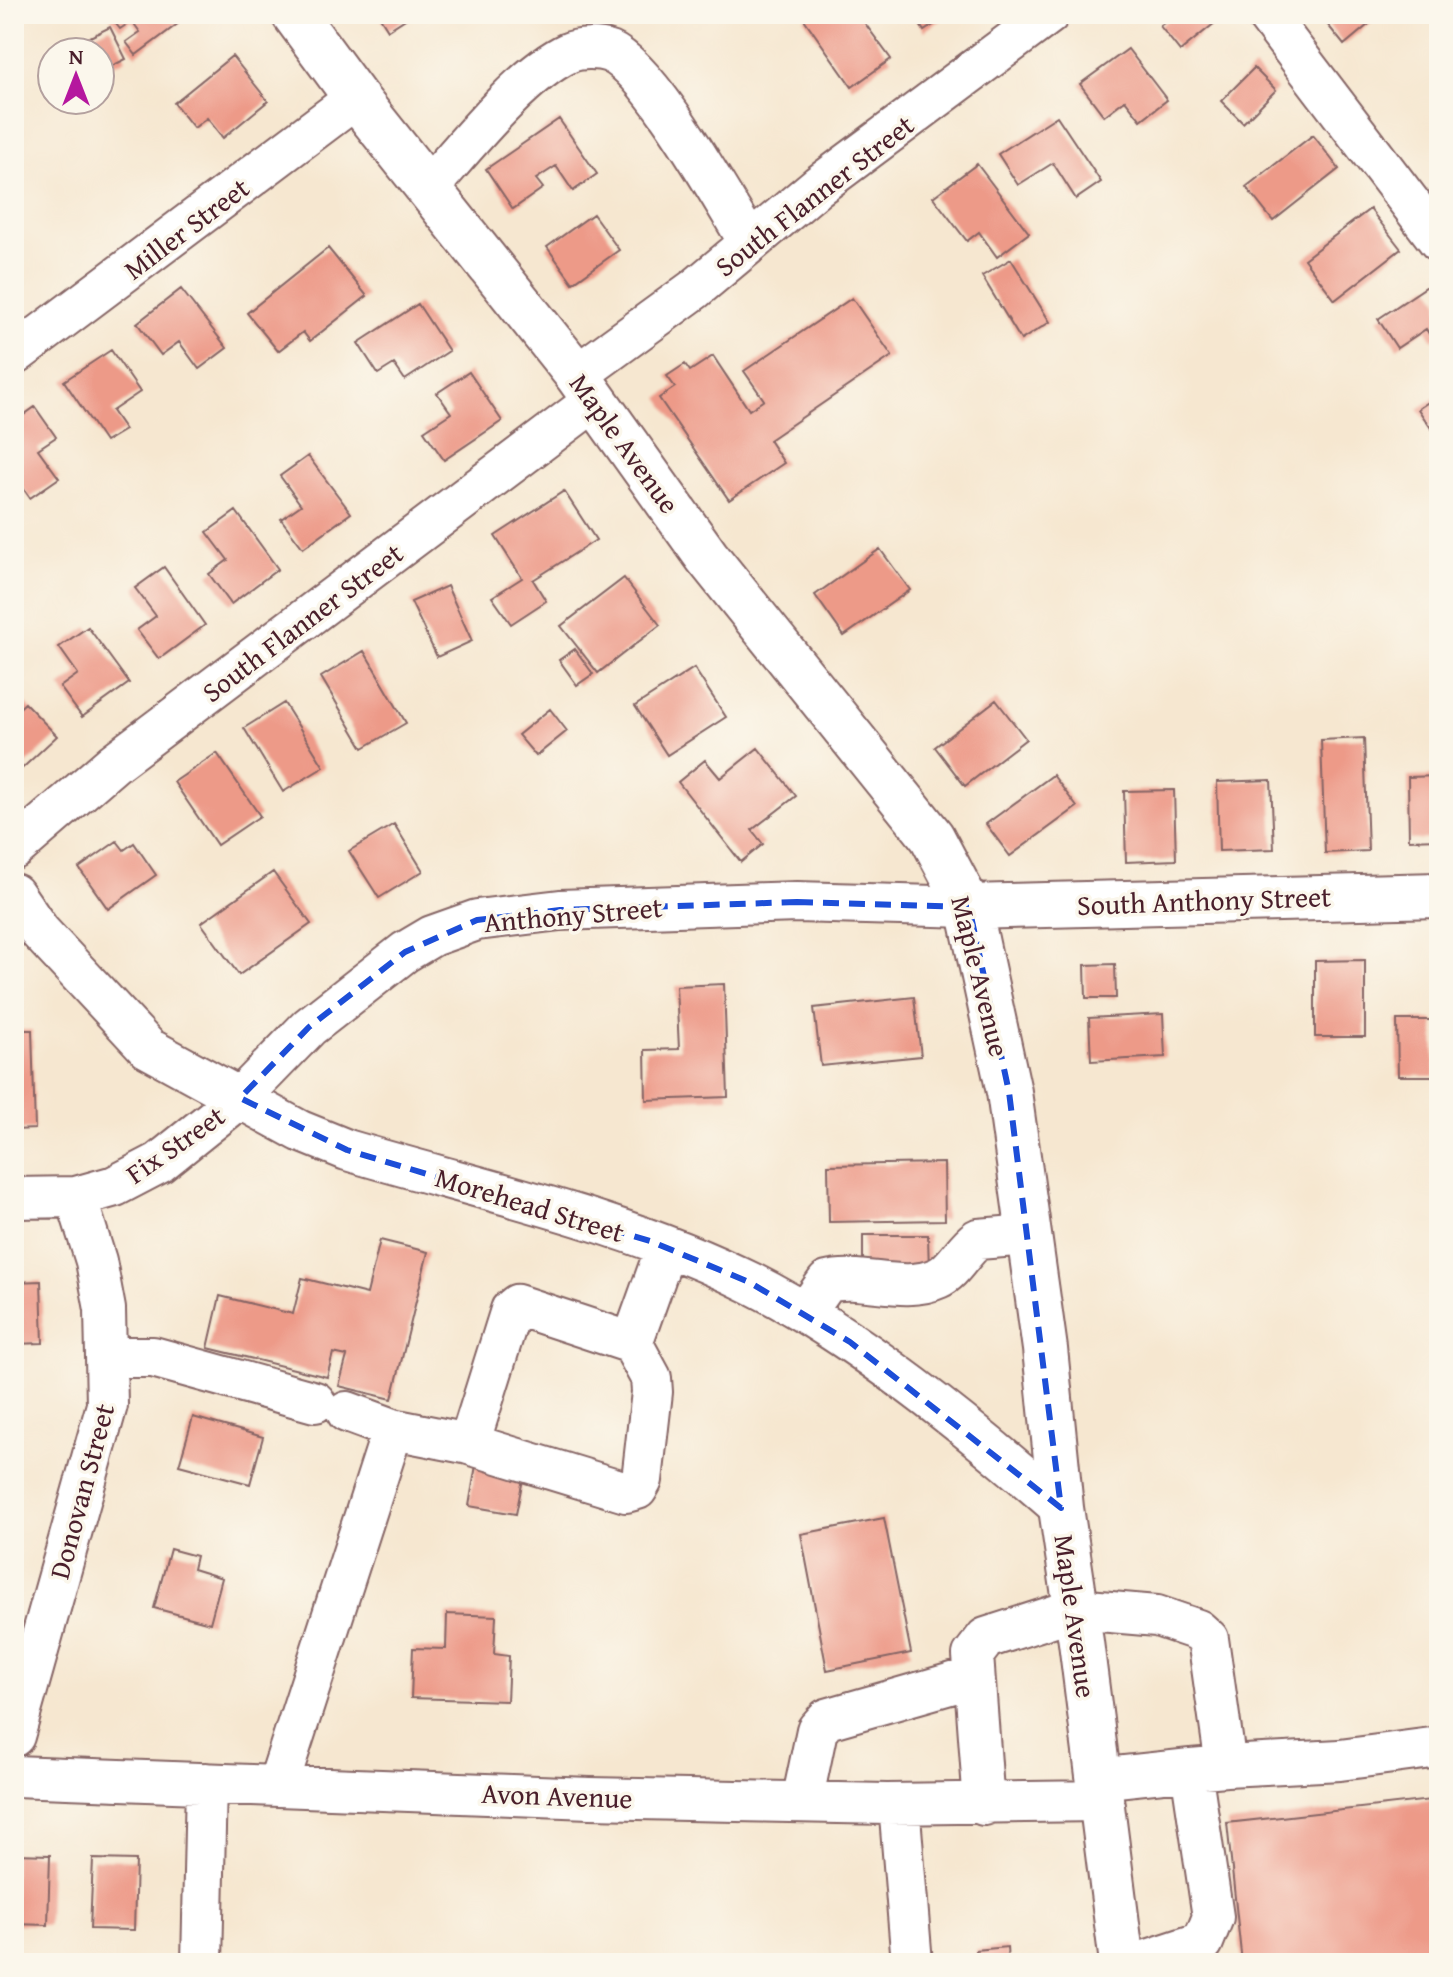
<svg xmlns="http://www.w3.org/2000/svg" width="1453" height="1977" viewBox="0 0 1453 1977" font-family="'Gentium Book Plus',serif">
	<style>
		.building { fill: #ed9a88 }
		.lines { fill: none; stroke-linecap: round; stroke-linejoin: round }
		.minor-casing { stroke: #866565; stroke-width: 44 }
		.major-casing { stroke: #866565; stroke-width: 48 }
		.minor { stroke: #fff; stroke-width: 40 }
		.major { stroke: #fff; stroke-width: 44 }
		.marked { fill: none; stroke: #1d4ed8; stroke-width: 6; stroke-dasharray: 16 10; stroke-linejoin: round }
		.labels { text-anchor: middle; dominant-baseline: central; stroke-width: 7; stroke-linejoin: round; paint-order: stroke }
		.street-label { font-size: 28px; fill: #4a1f2b; stroke: #fbf7ec }
	</style>
	<rect width="100%" height="100%" fill="#fbf7ec"/>
	<filter id="ink" filterUnits="userSpaceOnUse"><feTurbulence type="fractalNoise" baseFrequency=".0125" numOctaves="2"/><feDisplacementMap in="SourceGraphic" scale="16" xChannelSelector="R" yChannelSelector="G"/><feConvolveMatrix kernelMatrix="1 2 1 2 8 2 1 2 1" color-interpolation-filters="sRGB"/></filter>
	<filter id="wash" filterUnits="userSpaceOnUse"><feTurbulence type="fractalNoise" baseFrequency=".006" numOctaves="4" result="noise"/><feDisplacementMap in="SourceGraphic" scale="32" xChannelSelector="R" yChannelSelector="G"/><feGaussianBlur stdDeviation="1.8" result="paint"/><feColorMatrix in="noise" values="0 0 0 0 0 0 0 0 0 0 0 0 0 0 0 0 0 1.4 0 .05"/><feComposite in="paint" operator="in"/></filter>
	<g filter="url(#wash)">
		<rect width="100%" height="100%" fill="#f6e7d0"/>
		<g id="blocks">
			<!-- building -->
			<path class="building" d="M108,14H191L136,55L126,42L140,32L132,21L120,29Z
				M378,14H413L388,30Z
				M811,14H858L891,59L852,87L804,19Z
				M913,14H950L924,31Z
				M1175,14H1226L1180,51L1160,26Z
				M1319,14H1371L1375,19L1344,45Z
				M110,27L126,59L100,72V52H88L82,41Z
				M1128,49L1167,100L1141,120L1125,100L1104,116L1080,84Z
				M232,56L268,101L223,138L207,118L194,128L174,103Z
				M1254,68L1276,90L1243,123L1221,101Z
				M1057,116L1101,182L1076,199L1053,163L1018,185L998,154Z
				M559,119L597,174L573,191L556,166L536,179L543,188L513,209L486,169Z
				M1313,135L1339,169L1273,221L1246,187Z
				M977,164L1029,233L997,257L979,232L967,241L933,197Z
				M1370,209L1401,249L1335,300L1304,259Z
				M593,214L619,250L573,283L547,247Z
				M328,248L367,296L310,341L303,332L278,351L247,313Z
				M1011,259L1050,322L1021,340L982,276Z
				M1429,285L1439,300V336L1433,340L1426,329L1397,348L1378,319Z
				M181,289L227,348L199,369L179,342L161,355L137,323Z
				M852,298L892,356L769,440L784,463L729,500L659,398L675,387L667,376L685,364L690,371L713,356L749,410L764,400L744,371Z
				M418,304L449,351L405,380L394,364L378,374L358,343Z
				M111,350L140,392L112,411L125,430L105,442L64,381Z
				M469,372L502,421L444,460L424,431L451,413L437,393Z
				M1439,395V440L1418,409Z
				M35,407L56,437L38,449L59,478L30,498L14,475V422Z
				M308,456L351,513L303,548L281,519L301,505L280,476Z
				M564,491L596,540L533,580L546,601L511,624L492,597L522,578L495,536Z
				M236,511L278,569L231,604L209,574L228,560L207,532Z
				M880,549L910,590L844,636L815,595Z
				M164,567L205,625L159,659L137,630L156,616L135,588Z
				M624,578L660,625L598,673L561,626Z
				M447,586L472,641L437,657L411,602Z
				M88,627L129,683L82,717L60,687L78,674L59,647Z
				M575,649L593,674L577,685L559,660Z
				M364,651L406,723L363,748L321,677Z
				M694,668L726,717L667,755L635,706Z
				M996,700L1026,739L965,786L935,747Z
				M25,703L57,736L14,776V713Z
				M284,703L324,767L283,792L244,728Z
				M550,709L567,731L536,756L518,735Z
				M1364,738L1368,851L1325,853L1321,740Z
				M758,748L796,796L752,830L763,844L741,862L678,782L705,760L720,778Z
				M217,753L260,816L217,845L174,782Z
				M1053,775L1077,807L1010,856L986,824Z
				M1439,776V839L1409,840L1408,777Z
				M1271,780L1274,849L1219,851L1217,782Z
				M1174,790L1176,860L1126,862L1124,791Z
				M394,824L423,871L379,898L349,851Z
				M117,841L124,850L134,843L156,875L108,909L79,868Z
				M273,872L311,924L239,975L201,923Z
				M1365,960V1037H1315V961Z
				M1115,964L1116,998H1086L1085,965Z
				M724,984L728,1097L646,1100L645,1050L679,1049L676,986Z
				M914,997L921,1056L821,1066L814,1008Z
				M1163,1014L1165,1057L1091,1061L1089,1018Z
				M1397,1020H1434L1435,1076H1398Z
				M14,1030H32L35,1129L14,1130Z
				M944,1163L945,1220L829,1222L828,1165Z
				M863,1235H928L929,1272L863,1273Z
				M380,1240L428,1252L392,1399L339,1386L347,1356L333,1353L327,1377L208,1348L220,1296L293,1314L302,1278L367,1294Z
				M41,1281L43,1343L14,1344V1282Z
				M193,1417L263,1437L250,1484L179,1465Z
				M476,1465L524,1474L516,1514L469,1506Z
				M884,1518L911,1653L827,1670L801,1534Z
				M170,1549L196,1556L193,1569L222,1578L210,1623L154,1608Z
				M447,1614L496,1616L494,1654L509,1656L507,1701L411,1698L413,1648L446,1649Z
				M1439,1799V1956L1378,1963H1242L1227,1823Z
				M14,1854L50,1855L48,1925L14,1924Z
				M93,1859L136,1860L134,1930L90,1929Z
				M1007,1947L1008,1963H977L976,1950Z"/>
		</g>
	</g>
	<g filter="url(#ink)">
		<use href="#blocks" fill-opacity="0" stroke="#866565" stroke-width="2"/>
		<g class="lines">
			<!-- minor casing -->
			<g class="minor-casing">
				<path id="minor" d="M1266,14L1439,241
					M428,188C463,149 521,75 568,53C579,48 598,48 610,52C652,70 723,201 750,243
					M14,355L356,98
					M577,375L695,289L818,186L1049,14
					M14,849L115,762L594,401
					M14,894L40,932L148,1048L300,1131L347,1150C482,1190 625,1220 751,1283C858,1337 971,1429 1061,1508
					M14,1198L76,1197L115,1186L159,1163L240,1098L309,1027L405,952L432,936L477,920L560,910L797,902L969,907
					M805,1313L827,1282C862,1273 903,1294 938,1278C954,1271 963,1249 978,1239L1029,1235
					M108,1357H153L315,1402
					M393,1429L469,1444L511,1310L517,1305L632,1343L666,1248
					M469,1444L626,1492L637,1489L642,1480L652,1392L651,1378L632,1343
					M14,1736L107,1405L105,1309L96,1261L76,1197
					M1226,1766L1340,1760L1439,1747
					M14,1776L590,1798L887,1804L1099,1801
					M1097,1779L1191,1769L1213,1917L1203,1942L1139,1963
					M278,1785L393,1429L347,1412
					M802,1802L817,1730L827,1719L974,1677
					M899,1804L912,1963
					M984,1805L973,1655L986,1638L1076,1609L1157,1616L1198,1630L1208,1639L1226,1766L1191,1769
					M202,1963L206,1783"/>
			</g>
			<!-- major casing -->
			<g class="major-casing">
				<path id="major" d="M294,14L356,98L577,375L707,557L932,837L969,907L1009,1092L1045,1349L1061,1508L1081,1642L1122,1963
					M969,907L1439,895"/>
			</g>
			<!-- minor -->
			<use href="#minor" class="minor"/>
			<!-- major -->
			<use href="#major" class="major"/>
		</g>
	</g>
	<!-- marked area -->
	<path class="marked" d="M797,902L969,907L1009,1092L1061,1508L850,1342L749,1282L650,1241L347,1150L240,1098L309,1027L405,952L477,920L560,910Z"/>
	<g class="labels">
		<!-- street labels -->
		<g class="street-label">
			<text transform="translate(814 195) rotate(-38)">South Flanner Street</text>
			<text transform="translate(186 228) rotate(-37)">Miller Street</text>
			<text transform="translate(625 443) rotate(54)">Maple Avenue</text>
			<text transform="translate(302 622) rotate(-37)">South Flanner Street</text>
			<text transform="translate(1204 900) rotate(-2)">South Anthony Street</text>
			<text transform="translate(573 914) rotate(-5)">Anthony Street</text>
			<text transform="translate(981 976) rotate(76)">Maple Avenue</text>
			<text transform="translate(175 1144) rotate(-35)">Fix Street</text>
			<text transform="translate(530 1204) rotate(17)">Morehead Street</text>
			<text transform="translate(81 1491) rotate(-75)">Donovan Street</text>
			<text transform="translate(1076 1616) rotate(82)">Maple Avenue</text>
			<text transform="translate(557 1795) rotate(2)">Avon Avenue</text>
		</g>
	</g>
	<!-- margin -->
	<rect width="1453" height="1977" fill="none" stroke="#fbf7ec" stroke-width="48"/>
	<!-- north arrow -->
	<g transform="translate(76 76)"><circle r="38" fill="#fbf7ec" stroke="#b4a19f" stroke-width="2"/>
	<path d="M0-6L14 30L0 20L-14 30Z" fill="#b5179e"/>
	<text y="-12" font-size="22" font-weight="bold" text-anchor="middle" fill="#4a1f2b">N</text>
	</g>
</svg>
